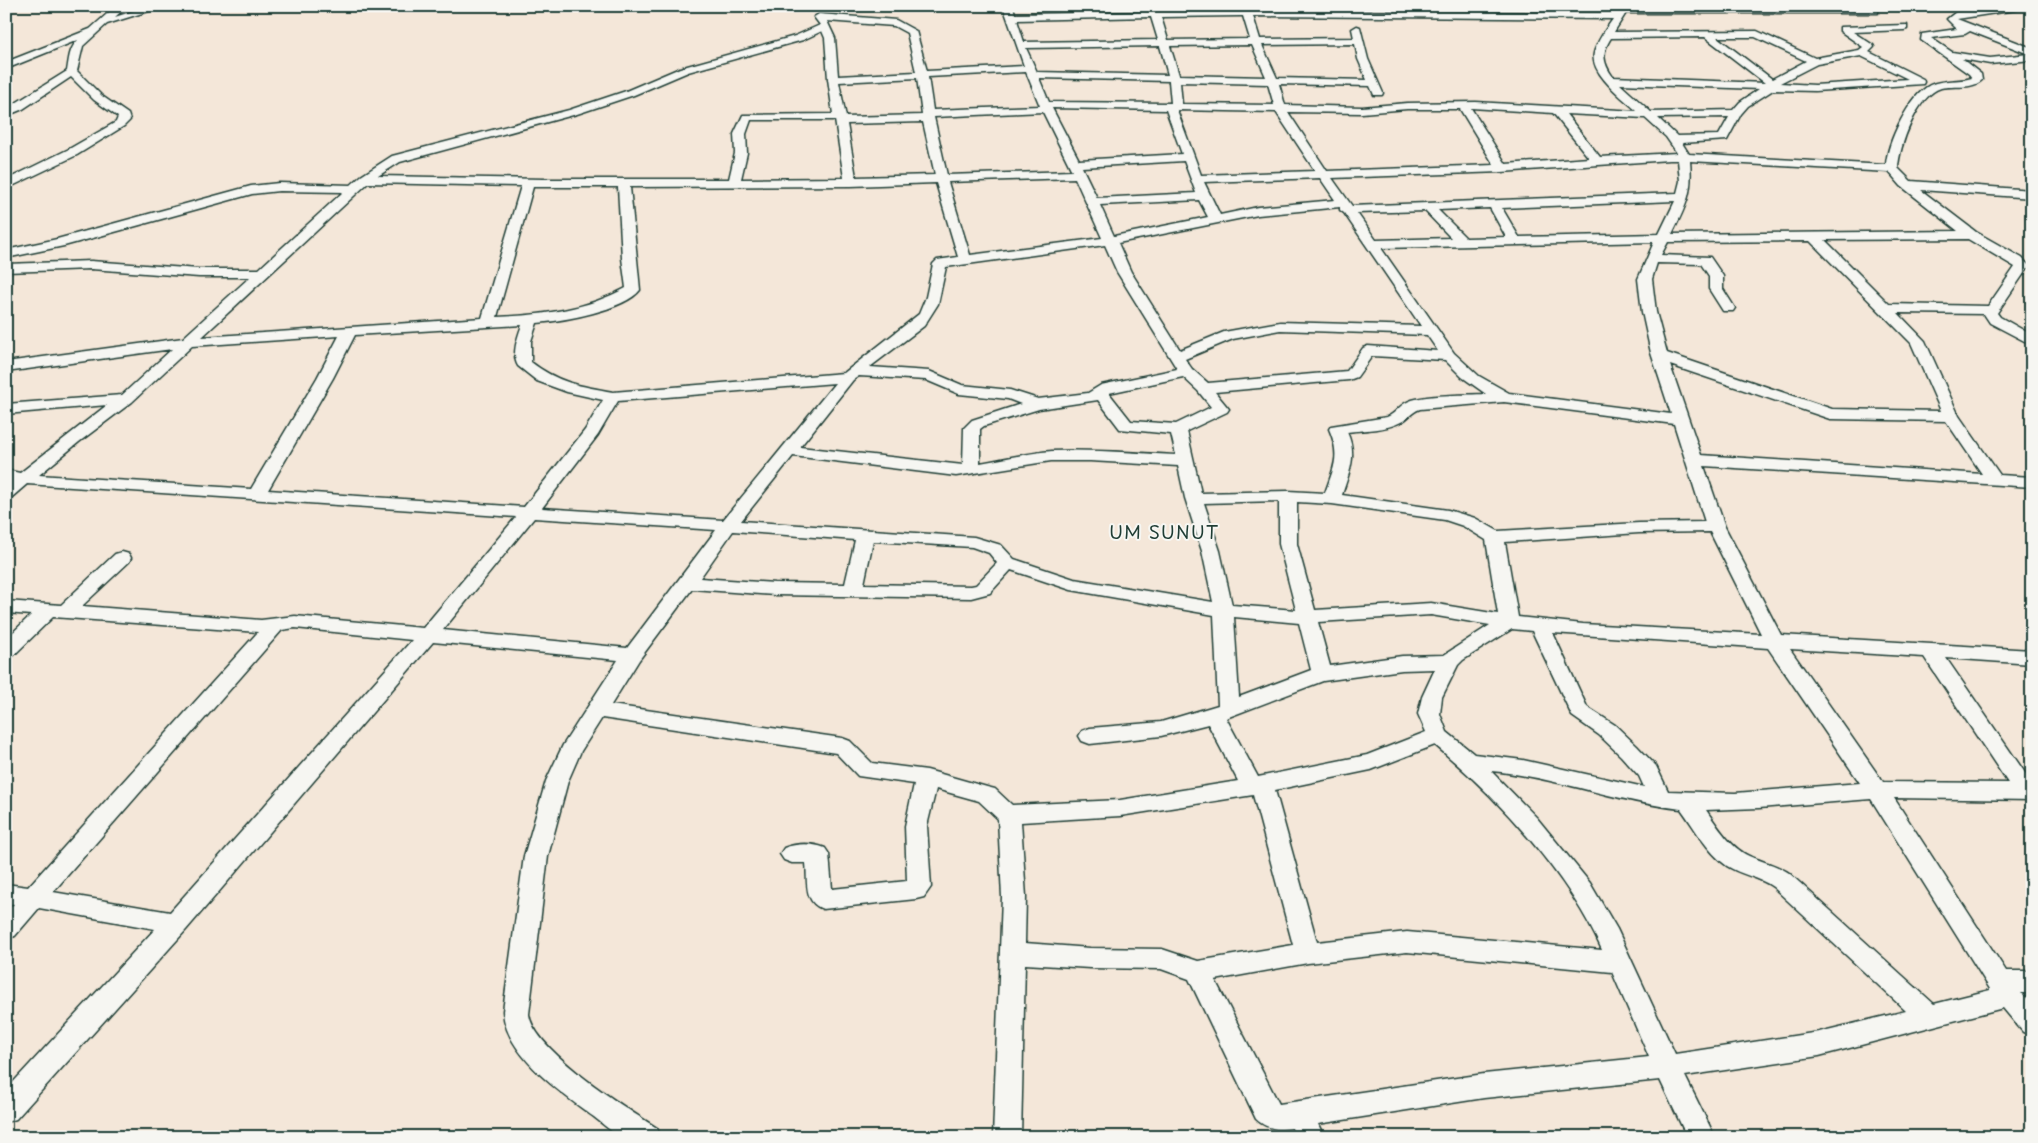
<svg xmlns="http://www.w3.org/2000/svg" width="2038" height="1143" viewBox="0 0 2038 1143" font-family="'Playpen Sans',sans-serif">
	<style>
		.lines { fill: none; stroke-linecap: round; stroke-linejoin: round }
		.street-casing { stroke: #1f3d34; stroke-width: 3 }
		.street { fill: #f6f6f2; fill-rule: evenodd }
		.labels { text-anchor: middle; dominant-baseline: central; stroke-width: 4; stroke-linejoin: round; paint-order: stroke }
		.quarter-label { font-size: 18px; letter-spacing: 1px; fill: #1f3d34; stroke: #f6f6f2 }
	</style>
	<rect width="100%" height="100%" fill="#f4e7d9"/>
	<filter id="ink" filterUnits="userSpaceOnUse"><feTurbulence type="fractalNoise" baseFrequency=".02" numOctaves="2"/><feDisplacementMap in="SourceGraphic" scale="10" xChannelSelector="R" yChannelSelector="G"/><feConvolveMatrix kernelMatrix="1 2 1 2 8 2 1 2 1" color-interpolation-filters="sRGB"/></filter>
	<g filter="url(#ink)">
		<g class="lines">
			<!-- street casing -->
			<g class="street-casing">
				<path id="street" d="M116,6H127L115,17L149,6H165L107,24L83,46L77,71L102,96L128,114L130,120L124,126L77,155L6,189V180L69,149L116,122L118,117L94,100L71,77L23,109L6,116V109L67,71C69,60 69,48 78,40L6,69V62L90,29Z
					M1003,6H1013L1015,14L1242,10L1240,6H1250L1251,10L1617,13L1621,6L1875,8L1878,9V13H1626L1614,32L1757,31L1815,58L1859,50L1863,47L1840,31V27L1907,25V29L1904,30L1853,32L1873,45L1874,47L1869,52L1923,79L1924,82L1923,84L1815,91L1773,90L1748,106L1741,114L1727,140L1682,143L1689,154L1886,165C1887,143 1909,96 1930,85C1943,79 1958,82 1972,78L1969,74L1921,40L1922,34L1957,29L1947,19L1956,12L1999,6H2027L2022,9L1957,19L2032,48V60L1990,64L1962,59L1981,74L1982,80C1972,90 1954,85 1941,88C1917,95 1899,147 1898,168L1911,181L2032,190V198L1921,190L1976,232L2022,258L2029,266L1997,313L2000,317L2032,335V345L1990,323L1984,314L1898,313L1925,341L1959,416L2000,475L2032,477V487L1704,466L1725,527L1781,635L2032,650V664L1946,658L2032,783V800L1894,798L2006,971H2032V993H2021L2032,1005V1035L2023,1032L2003,1008L1819,1056L1685,1076L1715,1137H1687L1660,1080L1484,1098L1318,1124L1324,1137H1296L1292,1128C1279,1130 1266,1129 1256,1119L1189,979L1161,969L1090,968L1025,964L1021,1137H993L1002,897L998,819L979,801L936,789L927,826L931,887L924,897L916,899L823,909C803,902 808,881 806,863H792L784,860L780,854L784,848C797,843 812,843 825,848L829,854L832,889L907,881L905,826L914,784L858,776L836,753L602,718L581,751L568,781L548,856L529,1014C533,1050 626,1108 657,1128L661,1137C651,1137 631,1139 622,1137C612,1133 602,1123 594,1117C561,1093 505,1054 503,1011L524,856L546,781L563,745L618,660L433,642L186,930L16,1119L6,1122V1090L155,929L39,908L15,936L6,939V912L14,904L6,903V884L28,887L258,632L53,617L13,656L6,658V639L31,615L6,613V601L61,605L115,554L122,552L129,554L131,558L129,562L82,606L261,620L295,616L423,628L516,517L27,484L12,497L6,498V484L10,481L6,480V470L20,473L107,405L6,414V404L122,395L172,349L6,372V362L183,338L250,277H199L91,269L6,272V264L91,261L199,269H259L343,192L279,191L252,194L64,246L6,258V250L57,239L251,186L279,183L351,185L361,176L392,156L569,110L626,91L680,68L795,36L820,25L814,17L819,14L896,20L916,31L927,71L1024,66ZM1240,16H1243L1250,39L1168,40L1161,17ZM1253,16L1613,19C1606,29 1597,41 1594,53C1589,73 1624,99 1637,111L1476,102L1407,103L1362,107L1285,105L1279,84L1370,86L1374,95H1382L1383,93L1368,59L1360,27L1357,26L1352,29L1354,38L1260,39ZM1151,17L1158,40L1024,42L1017,20ZM827,21L894,26L907,33L916,72L838,76L835,38ZM822,31L825,38L828,79L833,114L743,115L734,134L735,153L729,179H544L378,176L400,162L577,114L634,95L688,72L803,40ZM1970,31L2029,54L1990,58L1952,52L1931,38L1965,34ZM1705,37L1765,83L1613,77C1603,63 1601,53 1611,38ZM1717,37H1755L1806,61L1772,79ZM1355,44L1358,59L1367,80L1277,78L1262,45ZM1252,45L1266,77L1179,75L1170,46ZM1160,46L1168,75L1037,72L1026,48ZM1861,56L1908,79L1815,85L1780,83L1817,64ZM1026,72L1040,106L933,110L928,77ZM917,78L922,115L846,117L839,82ZM1039,78L1169,81L1171,103L1049,102ZM1180,82L1268,84L1274,105L1182,104ZM1620,84L1759,89L1740,102L1733,110L1651,112ZM1052,108L1166,110L1182,154L1079,160ZM1471,108L1553,113L1589,158L1506,164ZM1407,109H1460L1494,165L1327,171L1288,112L1362,113ZM1177,110L1276,112L1315,171L1201,175ZM1043,112L1072,171L947,175L934,117ZM1566,114L1645,118L1666,137L1677,153L1600,157ZM1729,117L1719,135L1677,136L1658,118ZM751,120H835L844,178L741,179L747,153L746,134ZM923,122L935,175L856,177L847,124ZM1669,160H1678L1680,181L1677,193L1352,206L1332,178L1502,172ZM1184,161L1196,193L1097,198L1082,167ZM1690,161L1889,172L1901,186L1958,231L1672,234C1686,206 1693,193 1690,161ZM1075,178L1102,238L970,255L948,182ZM1320,178L1335,200L1258,207L1220,215L1204,182ZM368,183L521,186L482,318L202,337ZM936,183L958,257L937,260L933,264L926,297L919,314L844,373L613,392C580,386 558,383 531,362V341L537,323C562,321 625,310 640,290L630,187L851,186ZM533,187H618L622,258L626,288C585,310 543,315 497,317ZM1199,200L1208,217L1114,236L1100,205ZM1675,201L1659,234L1519,237L1502,208ZM1340,207V210L1344,213L1421,326L1280,322L1224,332L1180,350L1131,272L1118,243L1258,215ZM1490,208L1506,237L1466,238L1438,210ZM1425,211L1451,238L1376,240L1357,213ZM1968,239L2015,267L1988,306L1889,304L1825,240ZM1810,241L1911,343L1941,411L1832,409L1667,353L1656,312L1652,279L1657,263L1701,264L1709,276V289L1723,311H1733L1735,308L1723,289V276L1710,257L1661,255L1668,242ZM1654,242L1638,279L1642,312L1651,353L1671,414L1509,393L1479,376L1454,353L1381,248ZM1105,245L1117,272L1177,369L1101,385L1088,393L1038,399L1010,390L962,385L929,371L870,367L924,326L938,304L946,267ZM522,325C518,336 511,355 518,366L537,381L567,392L603,400L585,430L524,507L268,490L333,378L355,335ZM1280,330L1427,335L1438,351L1368,346L1363,348L1347,371L1208,383L1192,369L1185,359L1233,339ZM339,336L317,378L251,489L39,475L79,442L132,402L192,346ZM1372,356L1445,360L1462,377L1486,394C1465,395 1432,394 1412,400C1399,404 1397,413 1387,417L1331,426L1329,429C1341,456 1334,467 1325,493L1288,491L1201,493L1187,431L1227,412L1229,409L1215,392L1349,380L1357,377ZM1670,365L1830,419L1946,421L1982,474L1701,455ZM859,376L926,380L959,394L1008,399L1021,404L972,420L964,428L963,465L800,447L853,380ZM1183,377L1198,391L1211,407L1176,424L1131,421L1109,393ZM835,383L723,520L542,508L598,435L618,401ZM1098,400L1120,429L1171,434L1176,455C1135,453 1093,449 1052,451C1027,453 1004,459 980,463V429L984,426L1039,409ZM1504,402L1674,424L1705,522L1639,523L1498,531L1475,518L1448,510L1342,495C1349,472 1358,456 1347,432C1364,430 1386,430 1401,422C1408,419 1411,412 1420,409ZM793,456L956,476L1051,461H1090L1178,466L1185,498L1202,551L1213,602L1074,579L1014,559L1001,545L974,537L741,521ZM1279,501V544L1296,610L1232,605L1220,551L1204,503ZM1297,502L1332,504L1445,520L1463,526L1486,540L1498,614L1431,603L1315,610L1297,544ZM534,518L716,530L627,648L443,630ZM733,531L855,540L845,584L775,583L700,578ZM1710,532L1761,634L1583,624L1518,617L1505,542L1639,533ZM873,541L972,547L989,553L997,563L976,585L971,586L864,584ZM1011,570L1071,590L1214,615L1218,705L1161,722L1090,728L1082,731L1079,736L1082,741L1090,744L1161,736L1208,724L1238,781L1120,800L1012,805L995,789L987,787L927,770L872,763L850,741L842,738L611,705L639,660L692,589L775,595L971,598L990,593ZM1431,615L1490,625L1444,655L1402,656L1330,666L1318,622ZM1234,617L1299,623L1311,670L1239,697ZM295,628L412,640L170,912L53,892L282,630ZM1512,629L1532,631L1572,716L1599,735L1621,756L1639,776L1644,787L1523,760L1474,754L1447,732L1440,714L1442,697L1458,665L1463,660ZM1553,633L1768,648L1860,783L1735,793L1668,791L1656,766L1637,746L1615,725L1587,707ZM1790,649L1924,657L2008,783L1883,782ZM1435,669L1422,697L1418,714L1426,732L1367,755L1258,777L1226,718L1323,681L1402,670ZM1435,745C1498,798 1569,875 1602,950L1407,932L1317,942L1275,790L1371,770ZM1491,771C1555,777 1617,802 1681,809C1695,828 1707,852 1727,866C1741,875 1759,877 1773,887L1906,1011L1819,1032L1675,1054L1617,929L1590,883L1537,818ZM1253,795L1293,945L1198,961L1162,949L1090,948L1025,943L1026,897L1021,822L1120,816ZM1871,799L1990,989V990L1934,1004L1789,873C1777,865 1763,862 1749,856C1730,847 1718,827 1706,810L1759,808ZM1407,952L1612,972L1649,1057L1484,1074L1279,1104L1215,980L1308,963Z"/>
			</g>
			<!-- street -->
			<use href="#street" class="street"/>
		</g>
	</g>
	<g class="labels">
		<!-- quarter labels -->
		<g class="quarter-label">
			<text x="1164" y="531">UM SUNUT</text>
		</g>
	</g>
	<!-- margin -->
	<rect width="2038" height="1143" fill="none" stroke="#f6f6f2" stroke-width="25"/>
	<rect x="12" y="12" width="2013" height="1118" fill="none" stroke="#1f3d34" stroke-width="2" filter="url(#ink)"/>
</svg>
